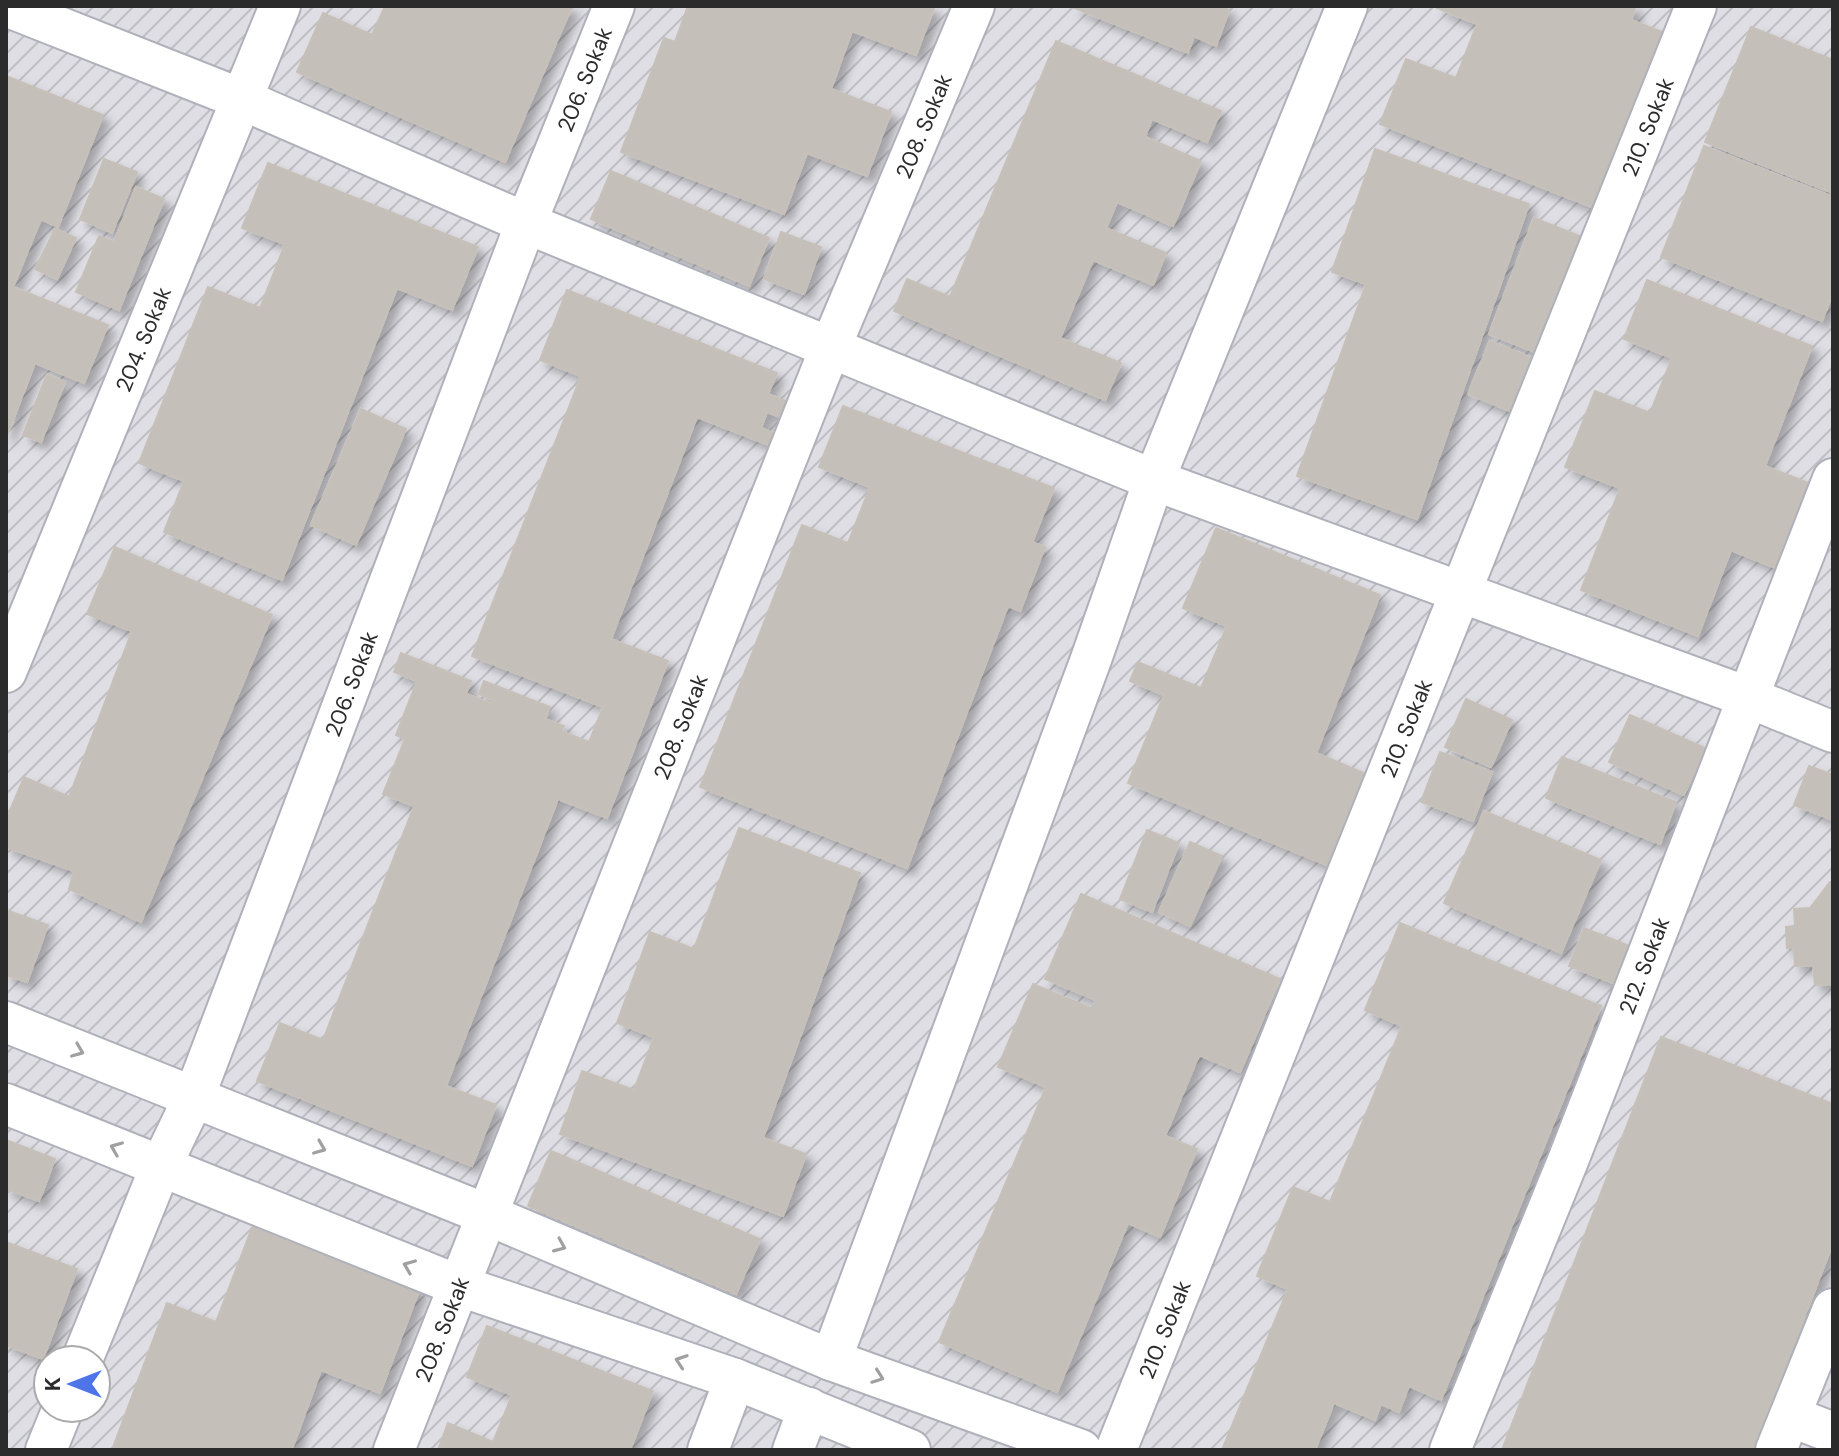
<svg xmlns="http://www.w3.org/2000/svg" width="1839" height="1456" viewBox="0 0 1839 1456" font-family="'DM Sans',sans-serif">
	<style>
		.industrial { fill: url(#industrial-furrows); fill-rule: evenodd }
		.building { fill: #c4c0b9; stroke: #c6c0b8; stroke-width: 2; filter: url(#shadow) }
		.lines { fill: none; stroke-linecap: round; stroke-linejoin: round }
		.minor-casing { stroke: #aeb1ba; stroke-width: 44 }
		.minor { stroke: #fff; stroke-width: 40 }
		.oneway { stroke: #a0a0a0 }
		.labels { text-anchor: middle; dominant-baseline: central; stroke-width: 6; stroke-linejoin: round; paint-order: stroke }
		.street-label { font-size: 22px; fill: #2b2b2b; stroke: #fff }
	</style>
	<defs>
		<pattern id="industrial-furrows" width="10" height="10" patternUnits="userSpaceOnUse" patternTransform="scale(2)"><rect width="10" height="10" fill="#dfdee4"/><path d="M-1 1l2-2M0 10L10 0M9 11l2-2" fill="none" stroke="#c0bfc4"/></pattern>
		<filter id="shadow"><feDropShadow dx="7" dy="7" stdDeviation="4" flood-color="#0004"/></filter>
	</defs>
	<rect width="100%" height="100%" fill="#ebe5de"/>
	<!-- industrial -->
	<path class="industrial" d="M6,6H1833V1450H6ZM48,1360H96V1408H48Z"/>
	<!-- building -->
	<path class="building" d="M385,6H572L505,162L297,72L323,13L372,35Z
		M688,6H928L934,8L916,55L852,31L831,89L891,112L867,176L807,153L784,214L621,152L664,38L675,42Z
		M1220,6L1229,10L1216,46L1194,36L1188,53L1072,7Z
		M1438,6H1636L1631,20L1665,33L1597,209L1380,124L1406,59L1456,78L1477,24L1437,8Z
		M1751,27L1833,60V193L1705,142Z
		M1056,41L1221,111L1207,142L1152,119L1145,137L1201,161L1173,226L1117,202L1106,228L1166,253L1153,285L1093,260L1060,338L1121,363L1105,400L894,311L907,279L950,297Z
		M6,76L103,115L58,227L41,219L13,287L108,325L84,383L35,363L6,438Z
		M1704,146L1833,197V293L1822,321L1661,257Z
		M1375,149L1529,204L1417,519L1297,476L1366,284L1332,272Z
		M104,159L137,172L112,233L80,219Z
		M268,163L478,247L452,310L397,288L282,580L164,532L184,481L139,463L208,287L260,308L285,244L242,228Z
		M611,171L769,238L749,286L591,219Z
		M136,187L164,199L119,310L76,292L99,236L114,242Z
		M1534,218L1582,237L1537,353L1489,334Z
		M55,229L76,238L57,279L35,269Z
		M781,232L821,247L804,294L764,279Z
		M1647,280L1812,346L1765,466L1811,484L1778,569L1731,550L1698,636L1581,590L1620,488L1565,467L1595,391L1650,413L1672,358L1624,339Z
		M567,290L777,373L768,394L791,403L785,419L767,412L761,428L778,435L774,447L697,417L611,639L668,661L607,818L558,799L446,1086L496,1105L472,1166L257,1081L280,1023L323,1040L414,806L383,794L405,739L396,735L417,681L394,672L401,653L471,681L466,694L492,704L493,700L479,694L484,681L550,707L545,719L564,726L561,731L589,742L603,707L472,656L581,376L540,360Z
		M1490,341L1534,359L1512,412L1468,394Z
		M47,374L65,382L41,442L23,435Z
		M843,406L1054,488L1032,542L1045,547L1020,611L1008,606L907,868L700,787L802,525L848,543L870,487L819,467Z
		M361,409L406,429L356,545L311,525Z
		M1216,528L1380,595L1316,753L1366,774L1329,866L1128,783L1164,695L1130,681L1138,662L1201,688L1227,626L1183,608Z
		M115,547L272,615L141,922L69,889L74,871L6,847V820L24,777L69,797L132,631L87,614Z
		M1466,699L1512,720L1491,767L1445,747Z
		M1630,715L1705,748L1684,795L1609,762Z
		M1440,752L1492,772L1473,821L1421,802Z
		M1562,757L1676,802L1660,844L1546,798Z
		M1809,766L1833,775V820L1794,805Z
		M1484,811L1601,860L1561,953L1444,903Z
		M739,828L860,873L763,1138L806,1154L783,1216L560,1134L582,1071L634,1090L654,1037L617,1023L650,932L694,949Z
		M1147,830L1179,843L1152,912L1120,899Z
		M1190,842L1222,856L1190,926L1159,912Z
		M1830,882H1833V984L1815,985L1813,965L1795,966L1794,948H1787L1786,927L1795,926L1794,909L1810,908Z
		M1081,894L1280,979L1240,1072L1199,1055L1165,1136L1197,1149L1160,1237L1128,1223L1057,1392L939,1342L1046,1087L998,1067L1033,984L1093,1009L1096,1000L1045,979Z
		M6,910L48,925L27,982L6,975Z
		M1400,923L1601,1006L1441,1400L1409,1386L1399,1412L1381,1404L1375,1420L1334,1403L1315,1450H1222L1288,1289L1257,1276L1293,1187L1330,1202L1402,1026L1365,1010Z
		M1584,928L1627,945L1613,983L1569,966Z
		M1661,1037L1833,1104V1243L1753,1450H1502Z
		M6,1140L55,1159L39,1201L6,1189Z
		M551,1151L760,1239L736,1294L528,1206Z
		M253,1225L420,1288L380,1393L321,1370L292,1449L295,1450H112L167,1303L216,1322Z
		M6,1242L77,1269L43,1359L6,1345Z
		M487,1326L653,1391L630,1450H438L448,1423L493,1442L512,1395L467,1377Z"/>
	<g class="lines">
		<!-- minor casing -->
		<g class="minor-casing">
			<g id="minor">
				<path d="M6,6L241,99L526,223L1154,480L1750,698L1833,732"/>
				<path id="s1" d="M6,672L280,6"/>
				<path d="M6,1022L488,1215L831,1360L1081,1450"/>
				<path d="M6,1104L460,1286L735,1379L910,1450"/>
				<path id="s2" d="M82,1360L161,1166L194,1097L526,223L614,6"/>
				<path d="M831,1360L1090,662L1154,480L1347,6"/>
				<path d="M1790,1416L1833,1433"/>
				<path d="M46,1450L63,1408"/>
				<path id="s3" d="M394,1450L831,346L974,6"/>
				<path d="M708,1450L735,1379"/>
				<path d="M793,1450L809,1408"/>
				<path id="s4" d="M1116,1450L1696,6"/>
				<path id="s5" d="M1450,1450L1569,1158L1833,479"/>
				<path d="M1776,1450L1833,1309"/>
			</g>
		</g>
		<!-- minor -->
		<use href="#minor" class="minor"/>
	</g>
	<!-- one-way arrows -->
	<defs><path id="oneway-chevron" d="M-2-3.5L2.5 0L-2 3.5" fill="none" stroke-width="1.6" stroke-linecap="round" stroke-linejoin="round" transform="scale(2)"/></defs>
	<g class="oneway">
		<use href="#oneway-chevron" transform="translate(78 1051) rotate(22)"/>
		<use href="#oneway-chevron" transform="translate(116 1148) rotate(-158)"/>
		<use href="#oneway-chevron" transform="translate(320 1148) rotate(22)"/>
		<use href="#oneway-chevron" transform="translate(560 1246) rotate(23)"/>
		<use href="#oneway-chevron" transform="translate(409 1266) rotate(-158)"/>
		<use href="#oneway-chevron" transform="translate(681 1361) rotate(-161)"/>
		<use href="#oneway-chevron" transform="translate(878 1377) rotate(20)"/>
	</g>
	<g class="labels">
		<!-- street labels -->
		<g class="street-label">
			<text stroke="none"><textPath href="#s2" startOffset="1376">206. Sokak</textPath></text>
			<text stroke="none"><textPath href="#s3" startOffset="1426">208. Sokak</textPath></text>
			<text stroke="none"><textPath href="#s4" startOffset="1426">210. Sokak</textPath></text>
			<text stroke="none"><textPath href="#s1" startOffset="360">204. Sokak</textPath></text>
			<text stroke="none"><textPath href="#s2" startOffset="728">206. Sokak</textPath></text>
			<text stroke="none"><textPath href="#s3" startOffset="778">208. Sokak</textPath></text>
			<text stroke="none"><textPath href="#s4" startOffset="778">210. Sokak</textPath></text>
			<text stroke="none"><textPath href="#s5" startOffset="522">212. Sokak</textPath></text>
			<text stroke="none"><textPath href="#s3" startOffset="130">208. Sokak</textPath></text>
			<text stroke="none"><textPath href="#s4" startOffset="130">210. Sokak</textPath></text>
		</g>
	</g>
	<!-- border -->
	<rect width="1839" height="1456" fill="none" stroke="#2b2b2b" stroke-width="16"/>
	<!-- north arrow -->
	<g transform="translate(72 1384) rotate(270)"><circle r="38" fill="#ffffff" stroke="#aaaaaa" stroke-width="2"/>
	<path d="M0-6L14 30L0 20L-14 30Z" fill="#4e75e8"/>
	<text y="-12" font-size="22" font-weight="bold" text-anchor="middle" fill="#2b2b2b">K</text>
	</g>
</svg>
